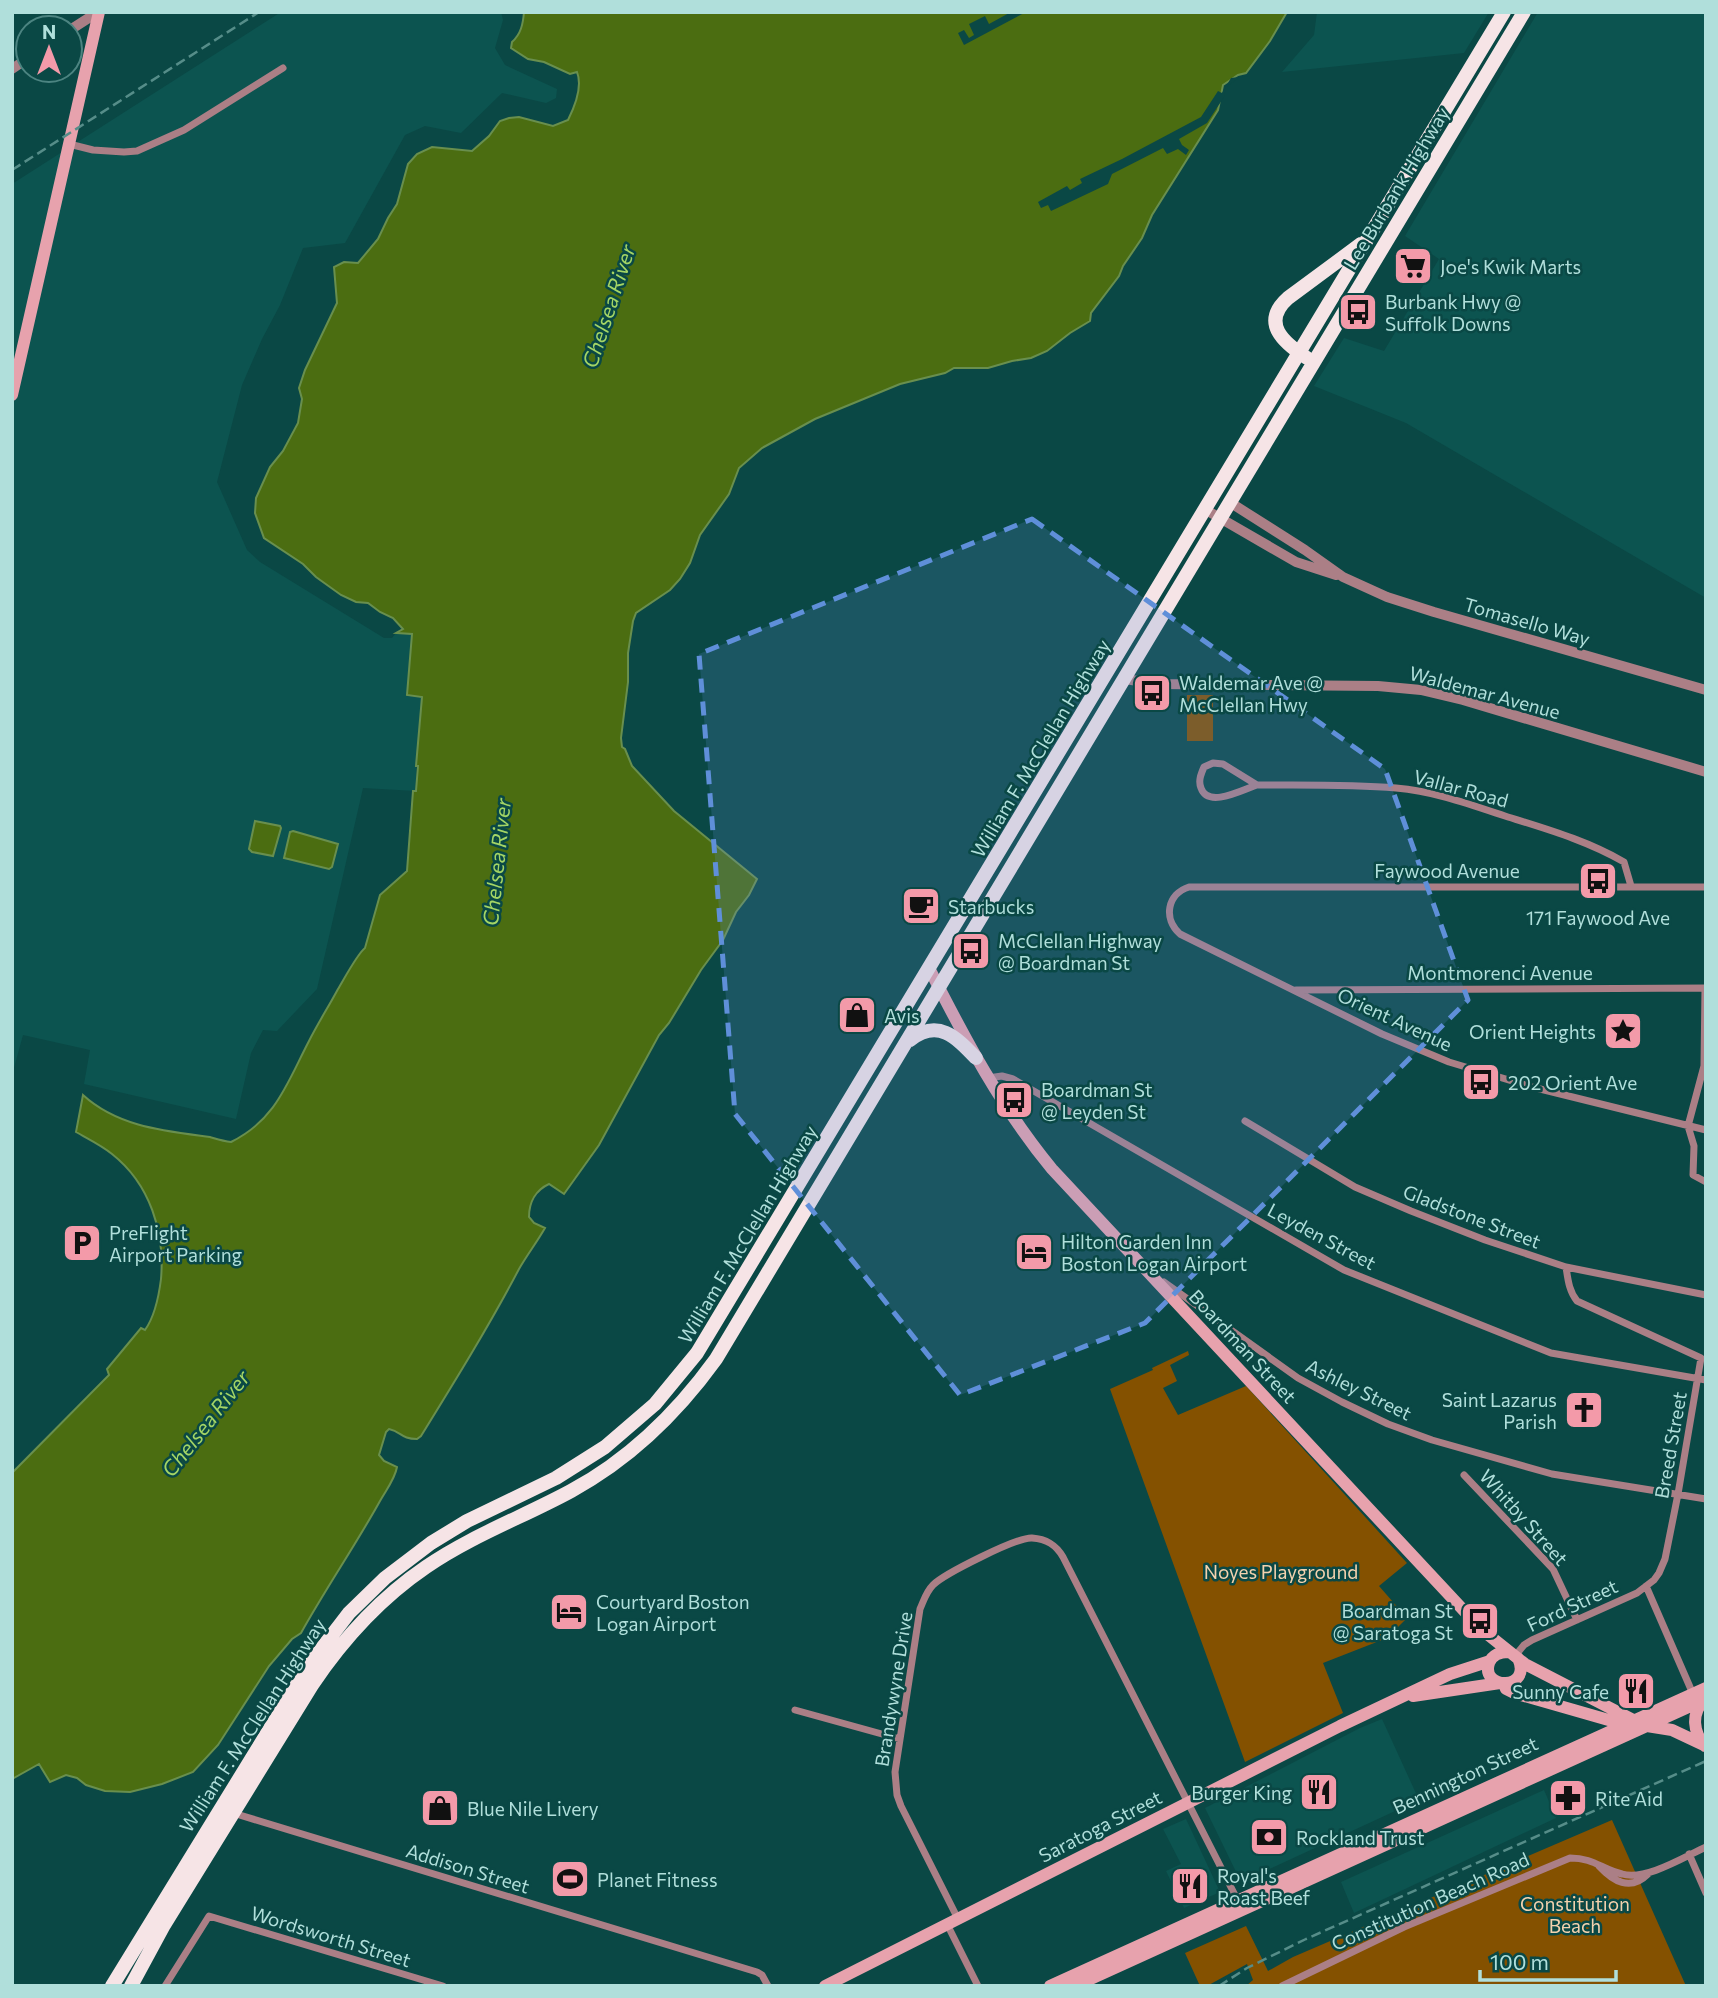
<svg xmlns="http://www.w3.org/2000/svg" width="1718" height="1998" viewBox="0 0 1718 1998" font-family="Commissioner,sans-serif">
	<style>
		.built { fill: #0c5450 }
		.green { fill: #845100 }
		.water { fill: #4b6d11; stroke: #698f4e; stroke-width: 2 }
		.pier { fill: #0a4845 }
		.lines { fill: none; stroke-linecap: round; stroke-linejoin: round }
		.minor { stroke: #ab7f86; stroke-width: 7 }
		.tertiary { stroke: #ab7f86; stroke-width: 10 }
		.secondary { stroke: #e7a2ad; stroke-width: 12 }
		.trunk { stroke: #f6e4e6; stroke-width: 14 }
		.rail { stroke: #568d89; stroke-width: 2.5; stroke-dasharray: 10 5; stroke-linecap: butt }
		.marked { fill: #5f8fd9; fill-opacity: 0.2; stroke: #5f8fd9; stroke-width: 5; stroke-dasharray: 14 9; stroke-linejoin: round }
		.labels { text-anchor: middle; dominant-baseline: central; stroke-width: 5; stroke-linejoin: round; paint-order: stroke }
		.street-label { font-size: 19px; fill: #b0dfdb; stroke: #0a4845 }
		.poi-label { font-size: 19px; fill: #b0dfdb; stroke: #0a4845; text-anchor: start }
		.park-label { font-size: 19px; fill: #f4d2ae; stroke: #0a4845 }
		.water-label { font-size: 21px; font-style: italic; fill: #a4d565; stroke: #0a4845 }
	</style>
	<rect width="100%" height="100%" fill="#0a4845"/>
	<!-- built -->
	<path class="built" d="M281,12H501L503,20L495,48L505,65L557,89L556,98L546,103L502,93L461,133L425,126L405,135L345,243L303,248L280,305L262,339L242,385L217,482L247,550L260,562L384,638H392L396,633L412,634L407,694L422,696L416,765V791L363,788L317,989L277,1031L263,1030L251,1053L236,1119L84,1084L90,1050L23,1035L12,1075V184Z
		M1317,12H1489L1464,53L1282,72L1314,35Z
		M1538,12H1706V598L1406,423L1314,386L1344,338L1384,351L1439,259L1405,236Z
		M1382,1719L1419,1800L1241,1882L1205,1808L1360,1728Z
		M1544,1790L1556,1818L1354,1913L1341,1882Z
		M1186,1819L1220,1892L1184,1908L1166,1871L1181,1864L1163,1829Z"/>
	<!-- green -->
	<path class="green" d="M1187,695H1213V741H1187Z
		M1188,1351L1189,1355L1170,1365L1177,1381L1163,1388L1178,1415L1246,1386L1407,1563L1379,1586L1407,1618L1387,1638L1323,1663L1343,1713L1245,1762L1110,1389L1153,1370L1152,1368Z
		M1612,1820L1686,1986H1246L1253,1980L1247,1964L1207,1986H1200L1185,1953L1246,1926L1268,1971L1293,1957Z"/>
	<!-- water -->
	<path class="water" d="M524,12H1287L1270,41L1246,73L1238,75L1223,85L1218,110L1152,215L1142,238L1123,266L1119,276L1091,313L1090,321L1070,333L1047,351L1031,358L1012,361L988,368H954L945,373L900,384L815,419L762,448L739,468L729,494L700,535L690,563L680,579L670,590L636,613L633,621L628,653V682L621,738L622,747L625,749L632,766L674,811L757,879L749,895L736,912L723,940L701,970L669,1023L659,1035L599,1145L564,1194L549,1184C536,1190 529,1202 529,1217L534,1223L545,1228C537,1242 527,1255 519,1269C489,1326 455,1381 421,1436L417,1439C401,1439 402,1432 389,1429L386,1432L379,1455L384,1461L397,1467C395,1479 386,1490 380,1501C355,1546 326,1588 301,1633L292,1639L269,1666L218,1745L193,1772L162,1784L130,1792L105,1791L86,1785L77,1778L66,1775L50,1782L39,1764L12,1779V1473L109,1375L107,1369L141,1328L145,1330C155,1316 159,1295 161,1279C165,1232 150,1184 112,1154C101,1145 88,1139 76,1132L83,1095C118,1127 165,1131 210,1137C217,1139 223,1141 231,1142C276,1120 287,1083 309,1041C318,1023 329,1006 338,989C344,979 358,953 365,948L380,895L407,871L413,791H416L418,766H416L422,697L407,695L412,634L396,633L403,629L393,618L380,612L368,603L356,602L341,595L316,577L303,564L264,538L255,513L256,498L270,467L283,451L298,423L302,399L299,388L305,370L337,303L334,267L344,262L358,263L378,239L388,218L397,204L408,164L417,154L432,147L472,151L489,136L500,121L509,118L519,117L553,126L568,120C575,106 583,87 577,72L570,74L544,62L528,59L511,48L512,42C521,34 523,24 524,12Z
		M255,821L280,826L281,828L273,856L252,852L249,849Z
		M293,831L338,844L332,867L329,869L284,858L290,832Z"/>
	<!-- pier -->
	<path class="pier" d="M1011,12H1026L964,45L958,33L964,30L969,38L974,35L969,24L985,16L989,24Z
		M1248,76L1239,78L1226,87L1224,97L1207,123L1179,139L1182,145L1189,150L1186,155L1178,149L1167,154L1163,148L1112,174L1108,184L1051,211L1048,205L1041,208L1038,202L1067,186L1070,190L1082,183L1080,179L1122,159L1201,117L1218,91L1222,93L1231,78Z"/>
	<g class="lines">
		<!-- minor -->
		<path class="minor" d="M69,144L93,150L124,152L137,151L184,130L283,68
			M1213,763L1223,764L1257,785C1244,789 1208,809 1201,788C1198,781 1201,774 1204,767Z
			M1257,785C1303,785 1350,784 1396,788C1433,791 1469,804 1505,816C1546,829 1586,840 1624,862L1631,886
			M1706,887H1189C1167,894 1163,919 1180,934L1382,1034L1449,1062L1532,1087L1706,1130
			M1705,988L1704,1066L1688,1126L1694,1146L1693,1175L1706,1182
			M1296,990L1706,988
			M988,1078L1002,1076L1013,1079L1344,1270L1551,1353L1706,1380
			M1245,1121L1355,1187L1411,1211L1485,1240L1566,1267L1706,1295
			M1164,1282L1298,1378L1342,1402L1388,1424L1432,1440L1552,1474L1706,1499
			M1464,1475L1553,1569L1577,1620
			M1646,1586L1693,1694
			M1515,1656L1524,1645L1532,1640L1637,1593L1654,1580L1659,1573L1665,1559L1678,1494L1701,1358L1577,1301C1569,1291 1568,1280 1566,1267
			M795,1710L900,1739
			M233,1813L757,1972L762,1975L768,1986
			M1689,1854L1706,1893
			M1599,1866C1613,1881 1630,1892 1648,1874
			M958,1919L901,1806L897,1795L895,1772L920,1609C924,1600 926,1592 933,1585C944,1574 1017,1537 1032,1538C1047,1539 1056,1545 1063,1557L1239,1903
			M947,1924L978,1986
			M165,1986L209,1916L443,1986
			M1282,1986L1404,1927L1570,1858C1594,1858 1601,1869 1622,1874C1646,1881 1684,1857 1706,1847"/>
		<!-- tertiary -->
		<path class="tertiary" d="M70,30L98,12
			M12,69L28,58
			M1231,503L1305,550L1343,577L1387,597L1434,612L1706,690
			M1206,510L1296,562L1336,575
			M1125,679L1157,684L1378,686L1421,690L1463,700L1706,772"/>
		<!-- secondary -->
		<path class="secondary" d="M12,395L99,12
			M929,968C965,1039 1001,1107 1052,1169L1481,1629L1525,1664L1645,1726
			M1508,1652C1500,1652 1492,1655 1489,1663C1480,1690 1533,1691 1518,1658
			M1504,1684L1506,1689L1514,1693L1626,1725
			M1413,1696L1500,1683
			M1704,1700C1691,1714 1693,1732 1705,1746
			M1647,1726L1672,1730L1706,1746
			M825,1986L1340,1726L1450,1674L1490,1661
			M1050,1986L1706,1688
			M1075,1986L1706,1699"/>
		<!-- trunk -->
		<path class="trunk" d="M1307,358C1284,343 1260,323 1288,298L1361,244
			M910,1040C938,1018 956,1037 976,1058
			M112,1986L309,1665L349,1613L385,1578L431,1543L467,1521L556,1478L605,1447L655,1404L697,1353L1504,12
			M131,1986L164,1925L312,1685C343,1639 379,1599 426,1567C471,1536 523,1517 571,1491C630,1459 677,1413 716,1359L1524,12"/>
		<!-- rail -->
		<path class="rail" d="M12,170L259,12
			M1219,1986L1247,1968L1306,1939L1706,1761"/>
	</g>
	<!-- marked area -->
	<path class="marked" d="M1032,519L1385,769L1468,1000L1145,1323L960,1395L735,1114L699,654Z"/>
	<!-- icons -->
	<defs>
		<g id="supermarket-square" transform="scale(2.0125)"><rect x="-9" y="-9" width="18" height="18" rx="4" fill="#f39aa9" stroke="#0a4845"/><path d="M-6-5.5h2.5l.6 2H6L4.5 2H-2.5L-4.4-4H-6ZM-1.5 3.2a1.3 1.3 0 1 0 .1 0ZM3 3.2a1.3 1.3 0 1 0 .1 0Z" fill="#111"/></g>
		<g id="bus-square" transform="scale(2.0125)"><rect x="-9" y="-9" width="18" height="18" rx="4" fill="#f39aa9" stroke="#0a4845"/><path d="M-5-6H5V4H4V6H2V4H-2V6H-4V4H-5ZM-3.5-4V0h7V-4ZM-3.5 1.2v1.5H-2V1.2ZM2 1.2v1.5H3.5V1.2Z" fill="#111"/></g>
		<g id="cafe-square" transform="scale(2.0125)"><rect x="-9" y="-9" width="18" height="18" rx="4" fill="#f39aa9" stroke="#0a4845"/><path d="M-5.5-4.5H6V0H3Q3 3.5 0 3.5H-2.5Q-5.5 3.5-5.5 0ZM3-3.2v2h1.7v-2ZM-6 4.5H4V6H-6Z" fill="#111"/></g>
		<g id="shop-square" transform="scale(2.0125)"><rect x="-9" y="-9" width="18" height="18" rx="4" fill="#f39aa9" stroke="#0a4845"/><path d="M-5-2.5h2.3a2.7 3.5 0 0 1 5.4 0H5L5.5 6h-11ZM-1.5-2.5h3a1.5 2.3 0 0 0-3 0Z" fill="#111"/></g>
		<g id="sight-square" transform="scale(2.0125)"><rect x="-9" y="-9" width="18" height="18" rx="4" fill="#f39aa9" stroke="#0a4845"/><path d="M0-6L1.8-2.2L6-1.7L2.9 1.2L3.7 5.4L0 3.3L-3.7 5.4L-2.9 1.2L-6-1.7L-1.8-2.2Z" fill="#111"/></g>
		<g id="parking-square" transform="scale(2.0125)"><rect x="-9" y="-9" width="18" height="18" rx="4" fill="#f39aa9" stroke="#0a4845"/><path d="M-3.5-5.5H1a3.5 3.5 0 0 1 0 7H-1V5.5H-3.5ZM-1-3.4V-.6H.8a1.4 1.4 0 0 0 0-2.8Z" fill="#111"/></g>
		<g id="hotel-square" transform="scale(2.0125)"><rect x="-9" y="-9" width="18" height="18" rx="4" fill="#f39aa9" stroke="#0a4845"/><path d="M-6-4.5h1.5V1H6V5H4.5V3h-9V5H-6ZM-4 0a1.8 1.8 0 1 1 3.6 0ZM.5 0V-2.5h3Q6-2.5 6 0Z" fill="#111"/></g>
		<g id="church-square" transform="scale(2.0125)"><rect x="-9" y="-9" width="18" height="18" rx="4" fill="#f39aa9" stroke="#0a4845"/><path d="M-1.2-6h2.4v3.5h3.3v2.4h-3.3V6h-2.4V-.1h-3.3v-2.4h3.3Z" fill="#111"/></g>
		<g id="restaurant-square" transform="scale(2.0125)"><rect x="-9" y="-9" width="18" height="18" rx="4" fill="#f39aa9" stroke="#0a4845"/><path d="M-5-6h1v4h1v-4h1v4h1v-4h1v5L-1.5 .5V6h-2V.5L-5-1ZM5-6V6H3V1.5H1.5Q1.5-4 5-6Z" fill="#111"/></g>
		<g id="pharmacy-square" transform="scale(2.0125)"><rect x="-9" y="-9" width="18" height="18" rx="4" fill="#f39aa9" stroke="#0a4845"/><path d="M-2-6h4v4h4v4h-4v4h-4v-4h-4v-4h4Z" fill="#111"/></g>
		<g id="bank-square" transform="scale(2.0125)"><rect x="-9" y="-9" width="18" height="18" rx="4" fill="#f39aa9" stroke="#0a4845"/><path d="M-6-4H6V4H-6ZM0-2.3a2.3 2.3 0 1 0 0 4.6a2.3 2.3 0 1 0 0-4.6Z" fill="#111"/></g>
		<g id="stadium-square" transform="scale(2.0125)"><rect x="-9" y="-9" width="18" height="18" rx="4" fill="#f39aa9" stroke="#0a4845"/><path d="M0-5a6.5 5 0 1 0 0 10a6.5 5 0 1 0 0-10ZM-3.5-1.8h7v3.6h-7Z" fill="#111"/></g>
	</defs>
	<g fill-rule="evenodd">
		<use href="#supermarket-square" x="1413" y="266"/>
		<use href="#bus-square" x="1358" y="312"/>
		<use href="#bus-square" x="1152" y="693"/>
		<use href="#bus-square" x="1598" y="881"/>
		<use href="#cafe-square" x="921" y="906"/>
		<use href="#bus-square" x="971" y="951"/>
		<use href="#shop-square" x="857" y="1015"/>
		<use href="#sight-square" x="1623" y="1031"/>
		<use href="#bus-square" x="1481" y="1082"/>
		<use href="#bus-square" x="1014" y="1100"/>
		<use href="#parking-square" x="82" y="1243"/>
		<use href="#hotel-square" x="1034" y="1252"/>
		<use href="#church-square" x="1584" y="1410"/>
		<use href="#hotel-square" x="569" y="1612"/>
		<use href="#bus-square" x="1480" y="1621"/>
		<use href="#restaurant-square" x="1636" y="1691"/>
		<use href="#restaurant-square" x="1319" y="1792"/>
		<use href="#pharmacy-square" x="1568" y="1798"/>
		<use href="#shop-square" x="440" y="1808"/>
		<use href="#bank-square" x="1269" y="1837"/>
		<use href="#stadium-square" x="570" y="1879"/>
		<use href="#restaurant-square" x="1190" y="1886"/>
	</g>
	<g class="labels">
		<!-- street labels -->
		<g class="street-label">
			<text transform="translate(1396 188) rotate(-59)">Lee Burbank Highway</text>
			<text transform="translate(1527 621) rotate(16)">Tomasello Way</text>
			<text transform="translate(1485 692) rotate(15)">Waldemar Avenue</text>
			<text transform="translate(1040 748) rotate(-59)">William F. McClellan Highway</text>
			<text transform="translate(1461 788) rotate(15)">Vallar Road</text>
			<text x="1447" y="870">Faywood Avenue</text>
			<text x="1500" y="972">Montmorenci Avenue</text>
			<text transform="translate(1395 1019) rotate(25)">Orient Avenue</text>
			<text transform="translate(1472 1216) rotate(21)">Gladstone Street</text>
			<text transform="translate(747 1234) rotate(-59)">William F. McClellan Highway</text>
			<text transform="translate(1322 1236) rotate(28)">Leyden Street</text>
			<text transform="translate(1243 1346) rotate(47)">Boardman Street</text>
			<text transform="translate(1359 1389) rotate(26)">Ashley Street</text>
			<text transform="translate(1670 1445) rotate(-80)">Breed Street</text>
			<text transform="translate(1524 1517) rotate(48)">Whitby Street</text>
			<text transform="translate(1572 1605) rotate(-25)">Ford Street</text>
			<text transform="translate(893 1689) rotate(-81)">Brandywyne Drive</text>
			<text transform="translate(252 1725) rotate(-57)">William F. McClellan Highway</text>
			<text transform="translate(1465 1775) rotate(-25)">Bennington Street</text>
			<text transform="translate(1100 1826) rotate(-27)">Saratoga Street</text>
			<text transform="translate(468 1868) rotate(17)">Addison Street</text>
			<text transform="translate(1430 1901) rotate(-24)">Constitution Beach Road</text>
			<text transform="translate(331 1936) rotate(17)">Wordsworth Street</text>
		</g>
		<!-- poi labels -->
		<g class="poi-label">
			<text x="1440" y="266">Joe's Kwik Marts</text>
			<text x="1385" y="301">Burbank Hwy @<tspan x="1385" dy="22">Suffolk Downs</tspan></text>
			<text x="1179" y="682">Waldemar Ave @<tspan x="1179" dy="22">McClellan Hwy</tspan></text>
			<text x="948" y="906">Starbucks</text>
			<text x="1598" y="917" text-anchor="middle">171 Faywood Ave</text>
			<text x="998" y="940">McClellan Highway<tspan x="998" dy="22">@ Boardman St</tspan></text>
			<text x="884" y="1015">Avis</text>
			<text x="1596" y="1031" text-anchor="end">Orient Heights</text>
			<text x="1508" y="1082">202 Orient Ave</text>
			<text x="1041" y="1089">Boardman St<tspan x="1041" dy="22">@ Leyden St</tspan></text>
			<text x="109" y="1232">PreFlight<tspan x="109" dy="22">Airport Parking</tspan></text>
			<text x="1061" y="1241">Hilton Garden Inn<tspan x="1061" dy="22">Boston Logan Airport</tspan></text>
			<text x="1557" y="1399" text-anchor="end">Saint Lazarus<tspan x="1557" dy="22">Parish</tspan></text>
			<text x="596" y="1601">Courtyard Boston<tspan x="596" dy="22">Logan Airport</tspan></text>
			<text x="1453" y="1610" text-anchor="end">Boardman St<tspan x="1453" dy="22">@ Saratoga St</tspan></text>
			<text x="1609" y="1691" text-anchor="end">Sunny Cafe</text>
			<text x="1292" y="1792" text-anchor="end">Burger King</text>
			<text x="1595" y="1798">Rite Aid</text>
			<text x="467" y="1808">Blue Nile Livery</text>
			<text x="1296" y="1837">Rockland Trust</text>
			<text x="1217" y="1875">Royal's<tspan x="1217" dy="22">Roast Beef</tspan></text>
			<text x="597" y="1879">Planet Fitness</text>
		</g>
		<!-- park labels -->
		<g class="park-label">
			<text x="1281" y="1571">Noyes Playground</text>
			<text x="1575" y="1903">Constitution<tspan x="1575" dy="22">Beach</tspan></text>
		</g>
		<!-- water labels -->
		<g class="water-label">
			<text transform="translate(608 306) rotate(-72)">Chelsea River</text>
			<text transform="translate(496 862) rotate(-84)">Chelsea River</text>
			<text transform="translate(205 1423) rotate(-52)">Chelsea River</text>
		</g>
	</g>
	<!-- border -->
	<rect width="1718" height="1998" fill="none" stroke="#b0dfdb" stroke-width="28"/>
	<!-- north arrow -->
	<g transform="translate(49 49)"><circle r="33" fill="#0a4845" stroke="#4c8481" stroke-width="2"/>
	<path d="M0-5L12 26L0 18L-12 26Z" fill="#f39aa9"/>
	<text y="-10" font-size="19" font-weight="bold" text-anchor="middle" fill="#b0dfdb">N</text>
	</g>
	<!-- scale -->
	<path d="M1480 1970v10h136v-10" fill="none" stroke="#b0dfdb" stroke-width="3.5"/>
	<text x="1490" y="1970" font-size="21" fill="#b0dfdb" stroke="#0a4845" stroke-width="5" paint-order="stroke">100 m</text>
</svg>
